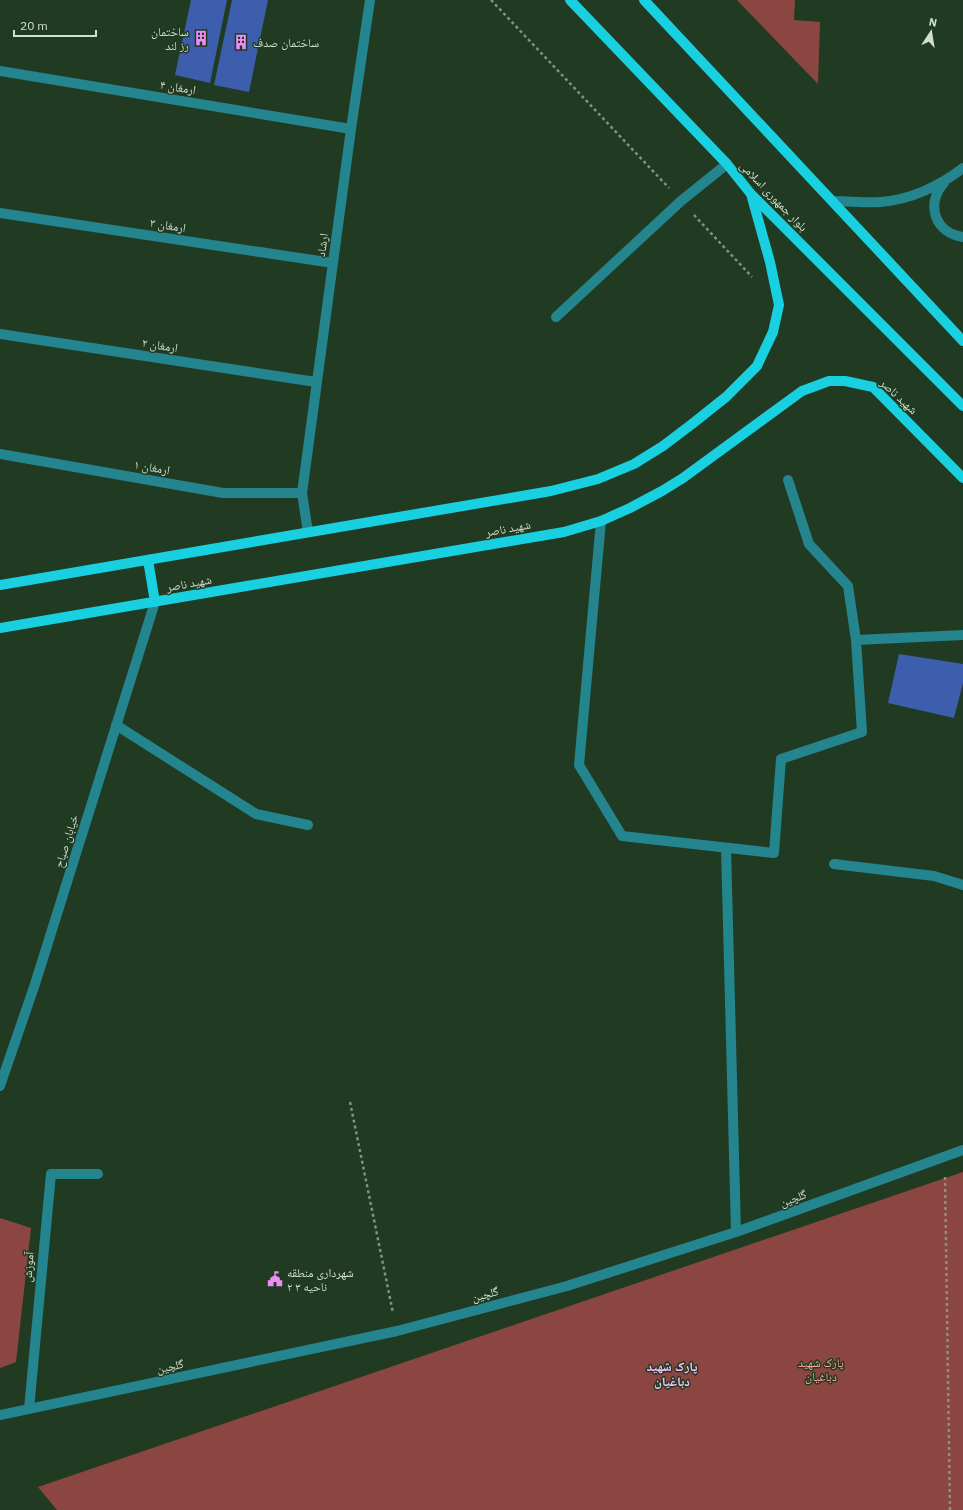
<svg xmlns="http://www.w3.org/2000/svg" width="963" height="1510" viewBox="0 0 963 1510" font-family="'IBM Plex Sans','Noto Naskh Arabic',sans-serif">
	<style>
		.green { fill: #8c4642 }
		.building { fill: #3c5ead }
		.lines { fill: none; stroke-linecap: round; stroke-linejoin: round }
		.path { stroke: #7f9480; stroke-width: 2.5; stroke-dasharray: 3 3; stroke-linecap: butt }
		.minor { stroke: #24858f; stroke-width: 10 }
		.major { stroke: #19d0e0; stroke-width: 10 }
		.labels { text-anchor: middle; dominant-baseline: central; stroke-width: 3; stroke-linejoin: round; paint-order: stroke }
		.poi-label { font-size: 12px; fill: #d0dfd0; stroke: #213b22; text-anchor: start }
		.street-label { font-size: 12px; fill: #d0dfd0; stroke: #213b22 }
		.park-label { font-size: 12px; fill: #fcaaa3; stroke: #213b22 }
		.neighbourhood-label { font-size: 13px; font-weight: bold; fill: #f9c1fc; stroke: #213b22 }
	</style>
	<rect width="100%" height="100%" fill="#213b22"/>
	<!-- green -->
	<path class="green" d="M737,0H795L794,20L820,22L818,84Z
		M963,1172V1510H57L38,1487Z
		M0,1218L31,1228L16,1362L0,1368Z"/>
	<!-- building -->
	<path class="building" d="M191,0H227L210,83L175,75Z
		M232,0H268L249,92L214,85Z
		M899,654L963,664V683L954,718L888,703Z"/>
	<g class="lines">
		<!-- path -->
		<path class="path" d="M491,0L669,188
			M694,215L752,277
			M350,1102L393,1313
			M945,1177L950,1510"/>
		<!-- minor -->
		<path class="minor" d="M0,71L351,129
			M944,183C925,204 935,233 963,237
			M833,201C849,201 865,203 880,202C910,200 940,186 963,168
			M0,213L333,263
			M556,317L681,201L727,164
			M0,334L316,382
			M0,454L223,493H302
			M788,480L809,544L848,586L856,640
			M601,521L579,765L622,836L774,853L781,759L862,732L856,640L963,635
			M308,532L302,493L351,129L370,0
			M116,725L256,814L308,825
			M726,848L736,1232
			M834,864L934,876L963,885
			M0,1086L35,984L155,602
			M29,1409L51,1174H98
			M0,1415L397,1331L567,1286L736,1232L963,1150"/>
		<!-- major -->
		<path class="major" d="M570,0L727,164L751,194L963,406
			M644,0L963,341
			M148,560L155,602
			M0,585L551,491L598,479L634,464L663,446L692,424L726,397L757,366L773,332L779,305L770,262L751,194
			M0,628L564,532L601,521L630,508L662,491L683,478L802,391L829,381H845L873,387L963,478"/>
	</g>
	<!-- icons -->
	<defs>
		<g id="building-bare" transform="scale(1.2)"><path d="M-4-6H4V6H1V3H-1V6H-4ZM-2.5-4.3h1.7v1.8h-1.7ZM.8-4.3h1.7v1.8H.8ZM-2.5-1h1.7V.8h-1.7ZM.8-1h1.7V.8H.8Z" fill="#ef8bf6" stroke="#213b22" stroke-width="2.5" paint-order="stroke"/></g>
		<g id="civic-bare" transform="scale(1.2)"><path d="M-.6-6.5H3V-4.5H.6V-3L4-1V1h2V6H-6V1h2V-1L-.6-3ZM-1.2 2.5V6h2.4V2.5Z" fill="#ef8bf6" stroke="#213b22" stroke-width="2.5" paint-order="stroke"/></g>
	</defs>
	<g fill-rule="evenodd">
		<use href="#building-bare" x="201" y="38"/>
		<use href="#building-bare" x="241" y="42"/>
		<use href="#civic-bare" x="275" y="1279"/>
	</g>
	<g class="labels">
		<!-- poi labels -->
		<g class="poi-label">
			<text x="189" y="31" text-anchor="end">ساختمان<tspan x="189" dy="14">رز لند</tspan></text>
			<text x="253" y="42">ساختمان صدف</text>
			<text x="287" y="1272">شهرداری منطقه<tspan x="287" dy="14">۲ ناحیه ۳</tspan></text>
		</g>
		<!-- street labels -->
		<g class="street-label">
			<text transform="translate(178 87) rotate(9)">ارمغان ۴</text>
			<text transform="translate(774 196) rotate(46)">بلوار جمهوری اسلامی</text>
			<text transform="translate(168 225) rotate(9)">ارمغان ۳</text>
			<text transform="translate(322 245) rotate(-82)">ارشاد</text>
			<text transform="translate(160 345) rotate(9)">ارمغان ۲</text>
			<text transform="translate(899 396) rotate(43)">شهید ناصر</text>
			<text transform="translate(152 467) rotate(10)">ارمغان ۱</text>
			<text transform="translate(508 528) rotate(-10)">شهید ناصر</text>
			<text transform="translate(189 583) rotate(-10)">شهید ناصر</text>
			<text transform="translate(66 841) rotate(-73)">خیابان صباح</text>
			<text transform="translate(793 1198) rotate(-20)">گلچین</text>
			<text transform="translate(28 1267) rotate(-85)">آموزش</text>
			<text transform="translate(485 1294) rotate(-15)">گلچین</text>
			<text transform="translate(170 1366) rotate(-12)">گلچین</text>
		</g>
		<!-- park labels -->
		<g class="park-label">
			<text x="821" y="1362">پارک شهید<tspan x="821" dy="14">دباغیان</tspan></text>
		</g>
		<!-- neighbourhood labels -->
		<g class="neighbourhood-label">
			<text x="672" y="1366">پارک شهید<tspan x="672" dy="15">دباغیان</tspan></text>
		</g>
	</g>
	<!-- north arrow -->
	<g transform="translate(931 32) rotate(12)" stroke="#213b22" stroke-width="3" paint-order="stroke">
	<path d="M0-3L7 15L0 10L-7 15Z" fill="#d0dfd0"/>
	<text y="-6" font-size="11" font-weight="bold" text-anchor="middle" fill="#d0dfd0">N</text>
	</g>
	<!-- scale -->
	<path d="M14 30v6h82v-6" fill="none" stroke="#d0dfd0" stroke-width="2"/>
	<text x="20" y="30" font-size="12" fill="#d0dfd0" stroke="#213b22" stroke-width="3" paint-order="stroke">20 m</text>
</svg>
